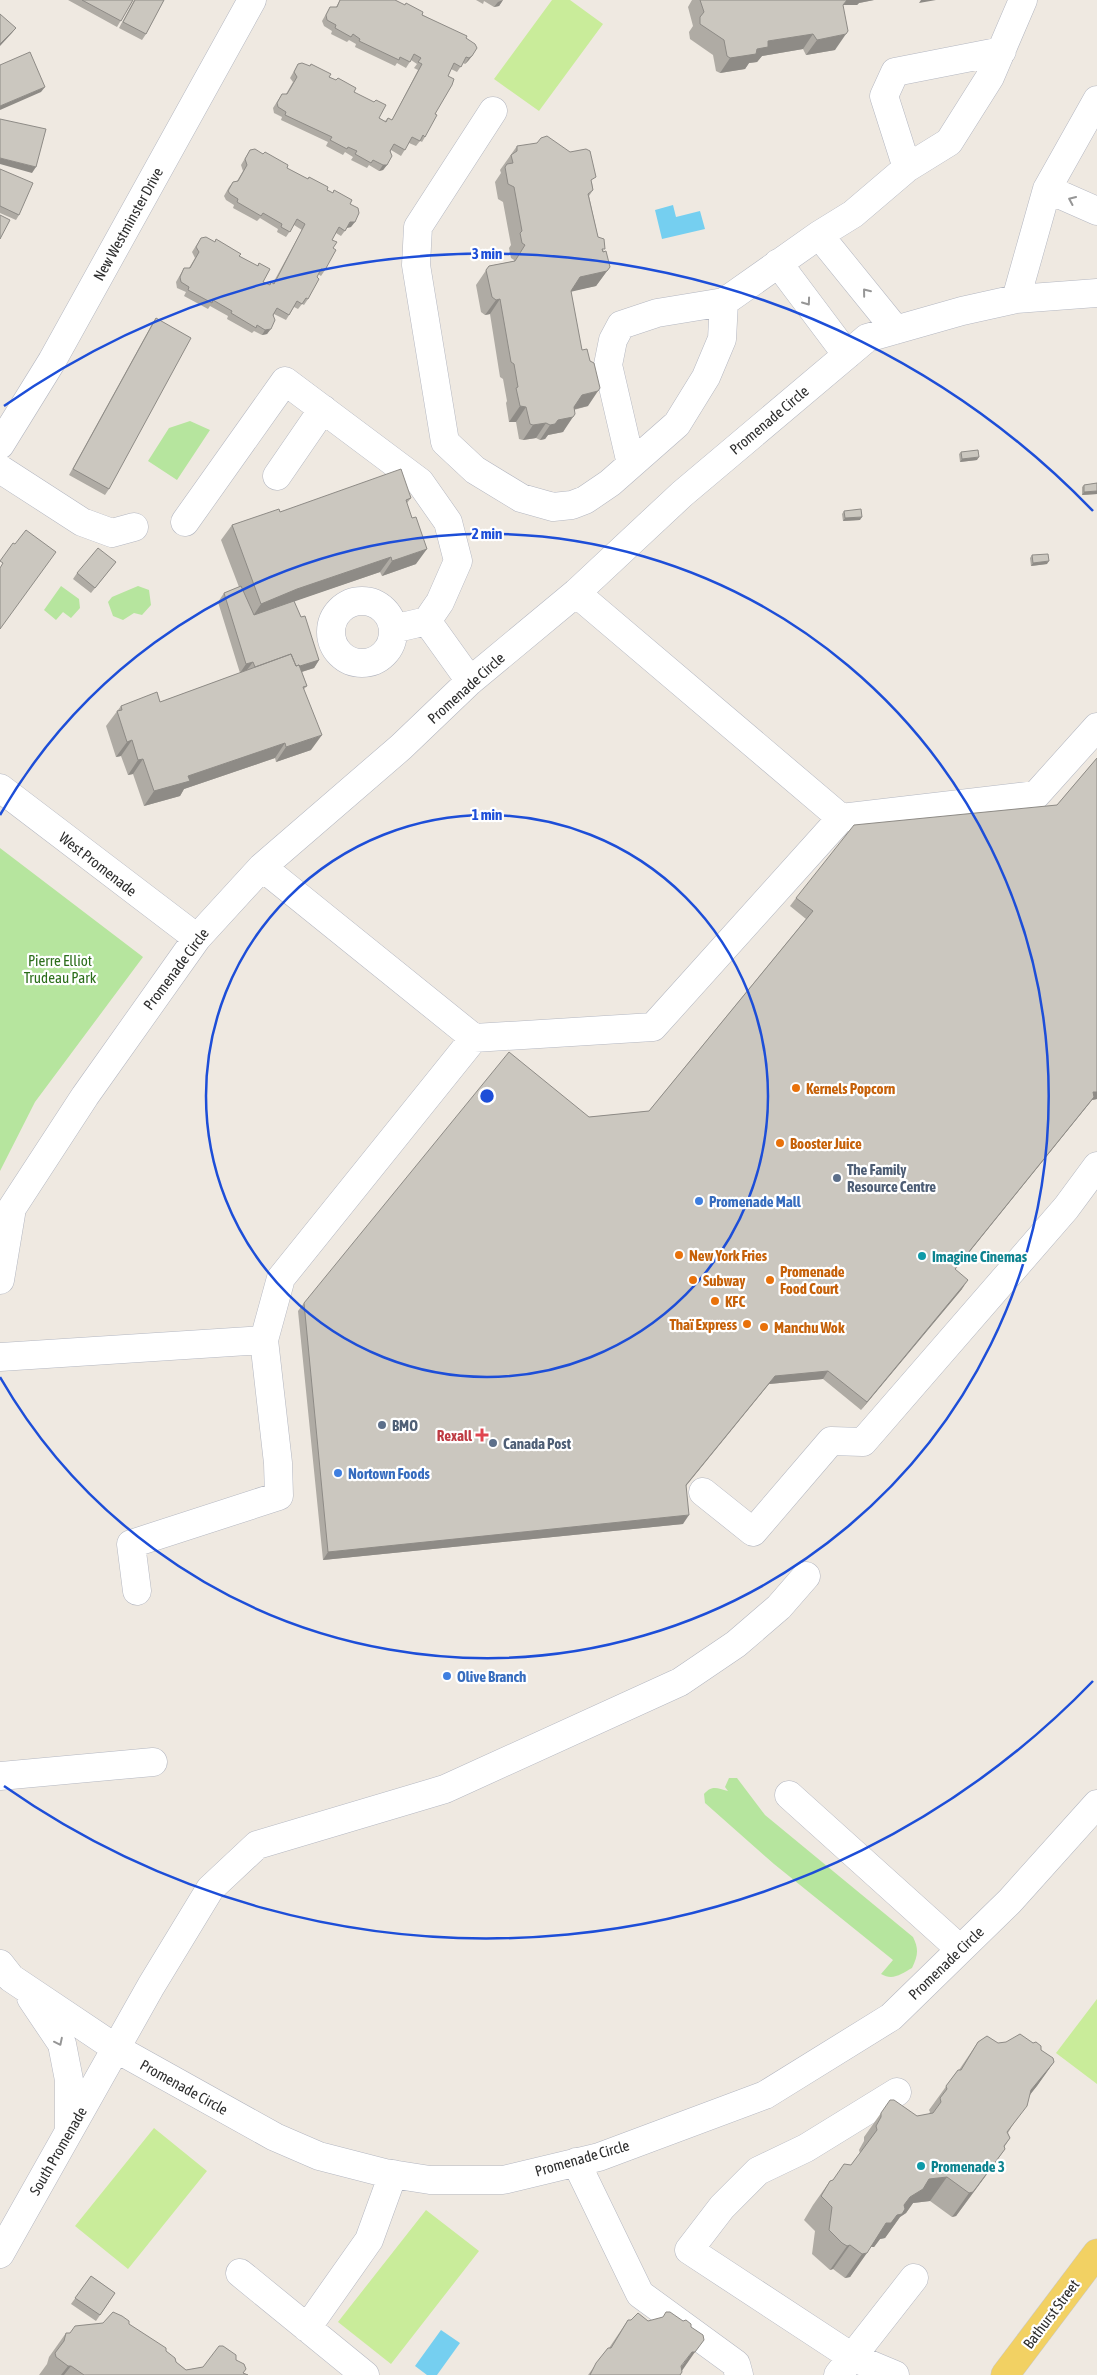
<svg xmlns="http://www.w3.org/2000/svg" width="1097" height="2375" viewBox="0 0 1097 2375" font-family="'Asap Condensed',sans-serif">
	<style>
		.green { fill: #b6e59e }
		.pitch { fill: #c9ec9a }
		.water { fill: #75cff0 }
		.lines { fill: none; stroke-linecap: round; stroke-linejoin: round }
		.minor-casing { stroke: #b4b7c1; stroke-width: 29 }
		.major-casing { stroke: #c9c9c9; stroke-width: 29 }
		.minor { stroke: #fff; stroke-width: 28 }
		.major { stroke: #f2d163; stroke-width: 28 }
		.wall { fill: #afaba4 }
		.shaded-wall { fill: #8e8b86 }
		.building { fill: #cbc7bf; stroke: #8e8b86 }
		.oneway { stroke: #969696 }
		.ring { fill: none; stroke: #1d4ed8; stroke-width: 2.5 }
		.food-dot { fill: #e8710a; stroke: #fff; stroke-width: 2 }
		.service-dot { fill: #5c6f8a; stroke: #fff; stroke-width: 2 }
		.shop-dot { fill: #3f7fe0; stroke: #fff; stroke-width: 2 }
		.culture-dot { fill: #0f9aa8; stroke: #fff; stroke-width: 2 }
		.health-dot { fill: #e0444e; stroke: #fff; stroke-width: 2 }
		.labels { text-anchor: middle; dominant-baseline: central; stroke-width: 4.5; stroke-linejoin: round; paint-order: stroke }
		.street-label { font-size: 15px; fill: #2e2e2e; stroke: #fff }
		.park-label { font-size: 15px; fill: #2c6e1b; stroke: #fff }
		.food-label { font-size: 15px; font-weight: bold; fill: #c56008; stroke: #fff; text-anchor: start }
		.service-label { font-size: 15px; font-weight: bold; fill: #4e5e75; stroke: #fff; text-anchor: start }
		.shop-label { font-size: 15px; font-weight: bold; fill: #366cbe; stroke: #fff; text-anchor: start }
		.culture-label { font-size: 15px; font-weight: bold; fill: #0d838f; stroke: #fff; text-anchor: start }
		.health-label { font-size: 15px; font-weight: bold; fill: #be3a42; stroke: #fff; text-anchor: end }
		.centre { fill: #1d4ed8; stroke: #fff; stroke-width: 2.5 }
		.ring-label { font-size: 15px; text-anchor: middle; font-weight: bold; fill: #1d4ed8; stroke: #fff; stroke-width: 4.5; stroke-linejoin: round; paint-order: stroke }
	</style>
	<rect width="100%" height="100%" fill="#efe9e1"/>
	<!-- green -->
	<path class="green" d="M190,421L210,430L177,480L148,461L169,428Z
		M61,586L79,599L80,608L71,618L63,612L56,620L44,610Z
		M138,586L149,590L151,605L142,615L134,613L123,620L113,616L108,602L112,597Z
		M0,848L143,957L35,1102L0,1171Z
		M729,1778H737L765,1815L913,1937C919,1949 918,1956 912,1968C901,1974 893,1981 881,1974L893,1960L774,1864L705,1803L704,1794C712,1785 717,1788 728,1791L725,1787Z"/>
	<!-- pitch -->
	<path class="pitch" d="M552,0H570L603,24L539,111L494,79Z
		M1097,1999V2084L1056,2053Z
		M154,2128L207,2171L128,2269L75,2226Z
		M426,2210L479,2251L391,2364L338,2322Z"/>
	<!-- water -->
	<path class="water" d="M673,205L676,217L700,211L705,229L662,239L655,210Z
		M441,2330L460,2343L437,2375H427L415,2366Z"/>
	<g class="lines">
		<!-- minor casing -->
		<g class="minor-casing">
			<path id="minor" d="M493,111L418,227L416,265L445,442L475,470L521,498L553,507L572,505L585,500L610,483L677,424L706,377L722,339L724,302
				M907,168L884,96L895,72L1002,51
				M1047,189L1097,211
				M819,235L896,330
				M778,263L847,355
				M1016,299L1047,189L1097,100
				M0,445L52,361L252,0
				M631,464L608,365L613,340L621,325L657,313L724,302L819,235L853,214L907,168L949,142L990,77L1023,0
				M0,469L82,522L112,533L134,527
				M277,476L323,409
				M185,522L285,381L420,482L448,522L458,561L440,602L427,621L393,629
				M576,593L841,818
				M331 632a31 31 0 1 1 62 0a31 31 0 1 1-62 0Z
				M427,621L470,681
				M0,788L197,938
				M262,867L474,1038
				M0,1280L12,1208L85,1096L197,938L262,867L401,747L470,681L576,593L682,494L867,338L962,311L1016,299L1097,293
				M0,1357L264,1340L281,1278L474,1038L653,1027L841,818L1036,795L1097,727
				M703,1492L753,1532L831,1441L863,1442L1066,1208L1097,1166
				M137,1591L131,1544L279,1496L278,1463L264,1340
				M0,1776L153,1762
				M789,1795L960,1949
				M0,1964L11,1978L117,2049L275,2137L319,2156L385,2173L430,2180H503L599,2157L765,2095L891,2017L1010,1901L1097,1804
				M31,1998L62,2044L69,2080V2130
				M576,2162L640,2294L736,2364L739,2375
				M0,2254L151,1986L210,1889L257,1845L445,1789L680,1682L736,1644L779,1607L806,1576
				M240,2273L365,2375
				M307,2328L369,2240L393,2174
				M838,2375L914,2278
				M895,2375L852,2357L689,2250L722,2207L758,2171L806,2148L897,2092"/>
		</g>
		<!-- major casing -->
		<g class="major-casing">
			<path id="major" d="M1005,2375L1097,2253"/>
		</g>
		<!-- minor -->
		<use href="#minor" class="minor"/>
		<!-- major -->
		<use href="#major" class="major"/>
	</g>
	<!-- wall -->
	<path class="wall" d="M68,0H133L117,27Z
		M134,0H164L146,34L142,40L119,28Z
		M340,0H395L466,38L472,56L468,61L465,64L463,63L457,72L451,69L448,76L435,114L425,137L422,142L420,141L416,146L409,143L401,156L391,150L387,165L383,170L379,171L369,165L367,168L351,160L353,157L345,152L343,155L326,146L328,142L281,120L282,117L274,113L273,108L282,94H286L293,82L290,78L298,64L329,77L354,92L379,118L385,121L388,118L392,120L418,70L414,68L417,64L411,60L406,68L397,63L395,66L355,47L356,44L349,40L347,42L331,34L332,31L324,26L322,21L330,7H336Z
		M476,0H503L499,6L494,7L484,1L483,4Z
		M692,0H874L859,3L857,5H843L835,50L806,55L803,49L762,56L757,62L749,63L745,69L720,73L716,71L713,55L690,39L689,32L693,26L688,7Z
		M517,146L592,183L593,190L589,196L598,237L610,267L596,286L571,291L588,406L574,410L563,432L548,435L545,439L540,440L536,438L523,440L519,439L516,422H509L506,403L507,401L503,379L500,377L490,314L485,315L481,312L476,285L489,266L514,261V260L511,258L509,248L511,245L503,202L498,199L495,182L501,173L500,170Z
		M250,150L308,179L309,177L327,190L350,204L351,227L347,228L341,236L336,233L332,240L333,248L325,270L321,276L318,274L308,299L304,305L302,304L298,309L294,307L286,320L274,314L267,334L262,335L254,331L252,333L227,319L228,316L210,306L208,309L184,296L186,292L177,288L176,282L184,268H189L195,258L192,252L201,238L239,256L257,266L259,263L263,282L269,285L271,282L273,283L302,230L294,225L286,237L277,232L278,229L260,218L257,221L233,208L234,205L226,200L224,196L229,187L233,182L237,181L243,171L241,165Z
		M0,169L19,215L16,220L0,213Z
		M156,318L109,489L105,495L69,475L152,324Z
		M961,452L977,460L960,462L959,454Z
		M1097,483V494L1082,495V487L1084,485Z
		M411,498L407,503L416,564L382,576L380,572L294,601L319,660L314,668L302,672L307,686L304,689L311,750L276,762L275,758L184,789L180,796L144,806L133,774L128,775L121,756L116,757L106,726L121,706L160,702L240,673L218,602L224,593L239,587L221,540L232,525L280,512Z
		M844,511L860,520L843,521L842,514Z
		M1032,555L1047,564L1031,566L1030,558Z
		M116,562L91,593L73,579L77,573Z
		M1097,758V1099L1092,1100L955,1270L962,1289L861,1410L823,1379L769,1384L686,1486L683,1524L323,1560L298,1311L304,1303L589,1117L649,1111L806,919L790,906L796,898L1057,805Z
		M978,2042L998,2043L1041,2050L1054,2062L1030,2095L1008,2133L1010,2138L988,2173L956,2216L952,2217L930,2201L913,2203L906,2213L900,2217L885,2238L880,2239L874,2247H870L850,2277L845,2278L833,2269L830,2270L812,2254L815,2231L804,2220L813,2205L830,2181L833,2180L851,2165L860,2153L859,2150L864,2141V2137L881,2113L917,2116L929,2114L930,2112L929,2110L958,2070H959Z
		M91,2276L115,2293L96,2321L71,2304Z
		M628,2320L681,2371L680,2375H588L608,2348H609Z
		M129,2324L166,2351L176,2362L186,2370L203,2367L236,2360L243,2373L248,2375H39L47,2364L49,2357L66,2333H70Z"/>
	<!-- shaded-wall -->
	<path class="shaded-wall" d="M503,0L499,6L494,7L498,2Z
		M847,0H874L859,3L857,5H843Z
		M921,0H936L919,3Z
		M16,28L12,33L0,46V44Z
		M813,34L803,49L762,56L757,62L749,63L745,69L720,73L730,58L768,41Z
		M846,34L835,50L806,55L817,40Z
		M472,56L468,61L465,64L469,58Z
		M45,87L41,92L0,110V106Z
		M0,158L36,167L32,173L0,164Z
		M383,165H387L383,170L379,171Z
		M350,222H355L351,227L346,228Z
		M607,271L596,286L570,292L580,277Z
		M500,299L490,314L485,315L496,300Z
		M271,329L267,334L262,335L265,330Z
		M598,391L588,406L571,410L573,417L563,432L548,435L545,439L540,440L550,425L558,420L582,395Z
		M520,406L526,407L516,422H509Z
		M546,423L536,438L523,440L533,425Z
		M979,457L977,460L960,462L962,459Z
		M1097,491V494L1082,495L1084,492Z
		M862,517L860,520L843,521L845,518Z
		M427,549L416,564L382,576L392,561Z
		M391,557L380,572L287,604L251,619L261,604L297,589Z
		M1049,561L1047,564L1031,566L1033,563Z
		M319,660L314,668L288,676L293,668Z
		M253,662L247,670L240,673L246,664Z
		M322,735L311,750L276,762L286,747Z
		M132,740L121,756L116,757L127,742Z
		M285,743L275,758L184,789L180,796L144,806L154,791L188,776Z
		M143,759L133,774L128,775L138,760Z
		M1093,1092H1097V1099L1092,1100L949,1277Z
		M968,1280L962,1289L861,1410L867,1402Z
		M828,1371L823,1379L769,1384L680,1493L686,1485L775,1376Z
		M689,1515L683,1524L323,1560L328,1552Z
		M1054,2062L1037,2086L1014,2114L1031,2090Z
		M1005,2149L956,2216L952,2217L969,2193Z
		M947,2177L930,2201L913,2203L929,2179Z
		M923,2189L906,2213L900,2217L885,2238L880,2239L874,2247H869L886,2223L910,2197Z
		M850,2245L833,2269L830,2270L847,2246Z
		M867,2253L850,2277L845,2278L862,2254Z
		M692,2352H695L679,2375H675Z
		M68,2366H71L64,2375H61Z"/>
	<!-- building -->
	<path class="building" d="M82,0H133L121,21Z
		M135,0H164L146,34L123,22Z
		M340,0H395L405,5L406,3L423,12L422,15L467,36L466,38L475,44L477,48L472,56L469,58L466,57L461,67L454,63L448,76L454,79L452,85L435,114L437,115L425,137L423,135L420,141L412,137L405,150L394,144L390,151L392,156L387,165H383L373,160L371,163L355,154L357,151L348,147L347,149L330,140L332,137L285,115L286,112L278,107L277,103L282,94H287L297,77L294,72L298,64L302,63L310,66L311,64L331,74L329,77L336,80L338,78L356,88L354,92L374,102L376,100L386,105L379,118L386,122L388,118L392,120L422,64L418,62L421,58L414,54L410,62L400,57L399,60L359,41L360,39L353,34L351,37L335,28L336,25L327,20L326,15L330,7H337Z
		M700,0H847L843,5L848,31L846,34L817,40L813,34L768,41V47L757,49L756,54L730,58L727,56L724,40L700,24V17L704,12Z
		M0,14L16,28L0,44Z
		M30,52L45,87L0,106V65Z
		M0,119L46,129L36,167L0,158Z
		M547,136L570,152L586,149L590,151L596,177L591,180L593,190L588,194L598,237L604,239L605,249H602L603,252L606,251L610,267L607,271L580,277L571,291L582,350L587,349L590,361L594,363L600,388L598,391L582,395L574,407L575,414L573,417L558,420L555,424L550,425L546,423L533,425L530,424L526,407L520,406L516,388L518,387L514,364L511,362L500,299L496,300L492,297L486,270L489,266L515,261L525,245L522,243L520,233L522,231L514,187L508,184L505,167L507,164L513,163L511,155L517,151V146L537,143L541,138Z
		M255,149L263,154L265,152L288,165L287,168L308,179L309,177L328,187L327,190L333,193L334,190L352,200L350,204L358,208L359,213L355,222H350L345,231L339,227L332,240L337,242L333,248L336,250L325,270L321,269L317,277L319,279L308,299L306,298L302,304L297,301L289,315L277,308L273,315L275,320L271,329L265,330L257,325L256,328L231,313L232,311L213,300L212,303L188,290L189,287L181,282L180,277L184,268H190L199,252L196,247L201,238L206,237L215,242L216,239L241,254L239,256L258,266L259,263L270,269L263,282L270,285L271,282L274,284L305,224L297,219L290,232L281,227L282,224L263,213L261,216L237,202L238,199L230,194L228,191L233,182L238,181L247,165L245,159L250,150Z
		M0,169L33,183L19,215L0,206Z
		M0,215L10,220L0,239Z
		M156,318L191,338L109,489L73,469Z
		M978,450L979,457L962,459L961,452Z
		M401,469L411,498L406,500L412,518L416,517L427,549L392,561L391,557L297,589L261,604L232,525L279,509L280,512Z
		M1097,483V491L1084,492V485Z
		M861,509L862,517L845,518L844,511Z
		M26,530L56,552L0,629V568L3,563L0,561L13,543L15,544Z
		M98,548L116,562L95,588L77,573Z
		M1048,554L1049,561L1033,563L1032,555Z
		M241,586L254,615L294,601L301,617L305,616L319,660L300,666L299,665L296,666L291,654L255,667L253,662L246,664L224,593Z
		M291,654L296,666L299,665L307,686L303,687L322,735L286,747L285,743L188,776L190,781L154,791L143,759L138,760L132,740L127,742L117,711L122,710L121,706L157,692L160,702Z
		M1097,758V1092H1093L1094,1097L955,1269L968,1280L867,1402L828,1371L775,1376L686,1485L689,1515L328,1552L304,1303L509,1052L589,1117L649,1111L813,911L796,898L854,825L1057,805Z
		M1020,2034L1033,2043L1036,2042L1041,2046V2050L1053,2058L1054,2062L1031,2090L1027,2106L1007,2132L1010,2138L1004,2146L1005,2149L973,2192L969,2193L947,2177L929,2179L923,2189L910,2197L904,2205L905,2209L902,2214L897,2215L891,2223H886L867,2253L862,2254L850,2245L847,2246L842,2243L829,2230L832,2207L821,2196L830,2181L833,2180L844,2164L851,2165L877,2130L876,2126L881,2117V2113L890,2100H894L917,2116L933,2113L941,2102L940,2098L947,2089L946,2086L958,2070H961L978,2042L987,2036L998,2043L1006,2042Z
		M91,2276L115,2293L100,2315L75,2298Z
		M113,2312L122,2316L129,2321V2324L166,2348V2351L175,2358L176,2362L186,2370L203,2367L219,2346H223L236,2355V2360L244,2364L246,2369L243,2373L248,2375H84L71,2366H68L56,2357L55,2353L64,2341L66,2333H70L75,2326L103,2323Z
		M666,2312H670L683,2321L686,2320L691,2324V2327L703,2335L704,2340L695,2352H692L681,2366L682,2372L680,2375H590L596,2363L608,2348H611L628,2320H631L638,2313L648,2321L663,2317Z"/>
	<!-- one-way arrows -->
	<defs><path id="oneway-chevron" d="M-2-3.5L2.5 0L-2 3.5" fill="none" stroke-width="1.6" stroke-linecap="round" stroke-linejoin="round" transform="scale(1.25)"/></defs>
	<g class="oneway">
		<use href="#oneway-chevron" transform="translate(1072 200) rotate(-156)"/>
		<use href="#oneway-chevron" transform="translate(866 292) rotate(-129)"/>
		<use href="#oneway-chevron" transform="translate(807 302) rotate(54)"/>
		<use href="#oneway-chevron" transform="translate(59 2042) rotate(64)"/>
	</g>
	<!-- distance rings -->
	<g class="ring">
		<circle cx="487" cy="1096" r="281"/>
		<path d="M0 815A562 562 0 1 1 0 1377"/>
		<path d="M1093 1681A842 842 0 0 1 4 1786M4 406A842 842 0 0 1 1093 511"/>
	</g>
	<!-- markers -->
	<g class="food-dot">
		<circle cx="796" cy="1088" r="5"/>
		<circle cx="780" cy="1143" r="5"/>
		<circle cx="679" cy="1255" r="5"/>
		<circle cx="693" cy="1280" r="5"/>
		<circle cx="770" cy="1280" r="5"/>
		<circle cx="715" cy="1301" r="5"/>
		<circle cx="747" cy="1324" r="5"/>
		<circle cx="764" cy="1327" r="5"/>
	</g>
	<g class="service-dot">
		<circle cx="837" cy="1178" r="5"/>
		<circle cx="382" cy="1425" r="5"/>
		<circle cx="493" cy="1443" r="5"/>
	</g>
	<g class="shop-dot">
		<circle cx="699" cy="1201" r="5"/>
		<circle cx="338" cy="1473" r="5"/>
		<circle cx="447" cy="1676" r="5"/>
	</g>
	<g class="culture-dot">
		<circle cx="922" cy="1256" r="5"/>
		<circle cx="921" cy="2166" r="5"/>
	</g>
	<path class="health-dot" d="M479.5 1427.5h5v5h5v5h-5v5h-5v-5h-5v-5h5z"/>
	<g class="labels">
		<!-- street labels -->
		<g class="street-label">
			<text transform="translate(128 224) rotate(-61)">New Westminster Drive</text>
			<text transform="translate(769 420) rotate(-40)">Promenade Circle</text>
			<text transform="translate(466 688) rotate(-42)">Promenade Circle</text>
			<text transform="translate(98 864) rotate(38)">West Promenade</text>
			<text transform="translate(176 969) rotate(-53)">Promenade Circle</text>
			<text transform="translate(946 1963) rotate(-44)">Promenade Circle</text>
			<text transform="translate(184 2087) rotate(29)">Promenade Circle</text>
			<text transform="translate(58 2151) rotate(-60)">South Promenade</text>
			<text transform="translate(582 2158) rotate(-16)">Promenade Circle</text>
			<text transform="translate(1051 2314) rotate(-53)">Bathurst Street</text>
		</g>
		<!-- park labels -->
		<g class="park-label">
			<text x="60" y="960">Pierre Elliot<tspan x="60" dy="17">Trudeau Park</tspan></text>
		</g>
		<!-- food labels -->
		<g class="food-label">
			<text x="806" y="1088">Kernels Popcorn</text>
			<text x="790" y="1143">Booster Juice</text>
			<text x="689" y="1255">New York Fries</text>
			<text x="780" y="1271">Promenade<tspan x="780" dy="17">Food Court</tspan></text>
			<text x="703" y="1280">Subway</text>
			<text x="725" y="1301">KFC</text>
			<text x="737" y="1324" text-anchor="end">Thaï Express</text>
			<text x="774" y="1327">Manchu Wok</text>
		</g>
		<!-- service labels -->
		<g class="service-label">
			<text x="847" y="1169">The Family<tspan x="847" dy="17">Resource Centre</tspan></text>
			<text x="392" y="1425">BMO</text>
			<text x="503" y="1443">Canada Post</text>
		</g>
		<!-- shop labels -->
		<g class="shop-label">
			<text x="709" y="1201">Promenade Mall</text>
			<text x="348" y="1473">Nortown Foods</text>
			<text x="457" y="1676">Olive Branch</text>
		</g>
		<!-- culture labels -->
		<g class="culture-label">
			<text x="932" y="1256">Imagine Cinemas</text>
			<text x="931" y="2166">Promenade 3</text>
		</g>
		<!-- health labels -->
		<g class="health-label">
			<text x="472" y="1435">Rexall</text>
		</g>
	</g>
	<circle cx="487" cy="1096" r="8" class="centre"/>
	<g class="ring-label">
		<text x="487" y="259">3 min</text>
		<text x="487" y="539">2 min</text>
		<text x="487" y="820">1 min</text>
	</g>
</svg>
